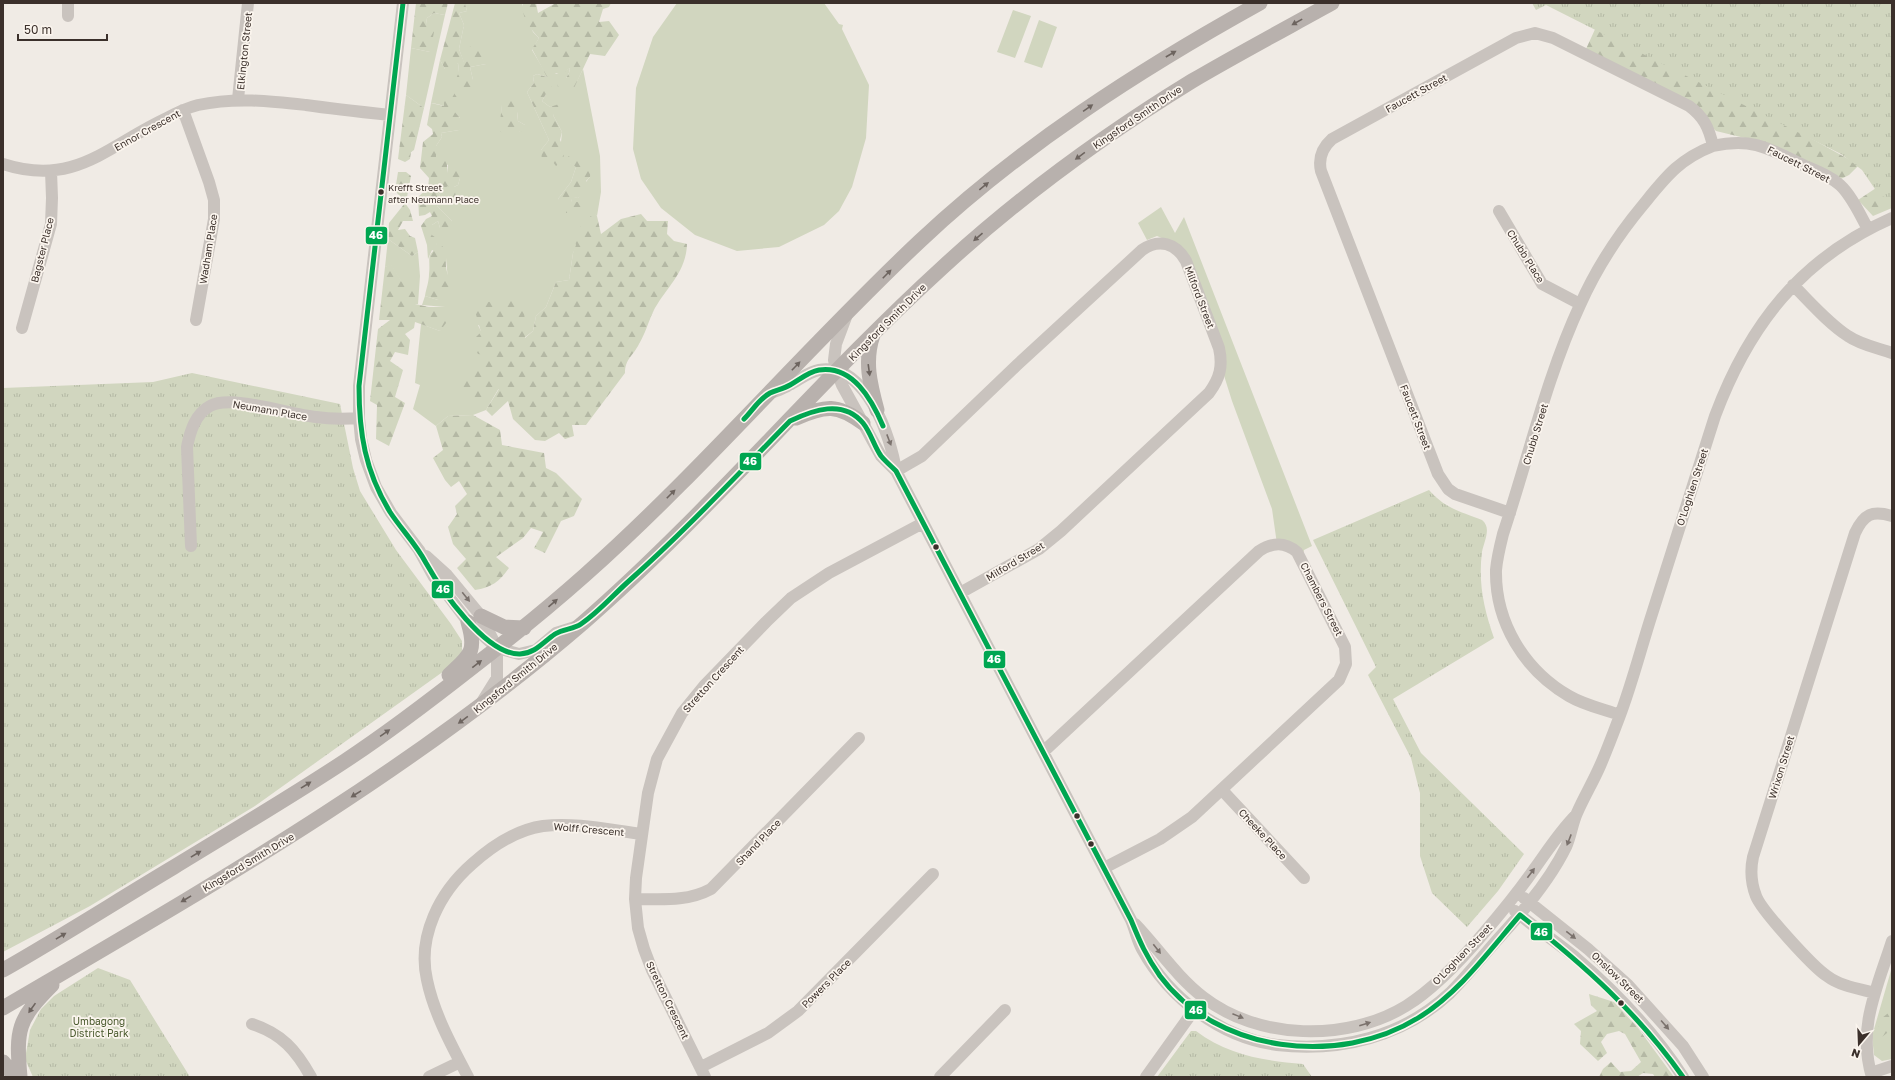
<svg xmlns="http://www.w3.org/2000/svg" width="1895" height="1080" viewBox="0 0 1895 1080" font-family="'Golos Text',sans-serif">
	<style>
		.grass { fill: #d1d6bf; fill-rule: evenodd }
		.forest { fill: url(#forest-firs) }
		.park { fill: url(#park-tufts) }
		.lines { fill: none; stroke-linecap: round; stroke-linejoin: round }
		.minor { stroke: #c9c3be; stroke-width: 12 }
		.major { stroke: #b8b1ad; stroke-width: 15 }
		.bus-1-casing { stroke: #fbf5ee; stroke-width: 8 }
		.bus-1 { stroke: #00a651; stroke-width: 5 }
		.oneway { fill: #6d645f }
		.oneway2 { fill: #7b726d }
		.bus-dot { fill: #3b302b; stroke: #fbf5ee; stroke-width: 1.5 }
		.labels { text-anchor: middle; dominant-baseline: central; stroke-width: 3.5; stroke-linejoin: round; paint-order: stroke }
		.bus-label { font-size: 9px; fill: #3b302b; stroke: #fbf5ee; text-anchor: start }
		.street-label { font-size: 10px; fill: #3b302b; stroke: #fbf5ee }
		.park-label { font-size: 10px; fill: #4a5a2e; stroke: #fbf5ee }
		.line-badge { stroke: #fbf5ee; stroke-width: 1.5 }
		.badge-label { font-size: 11px; text-anchor: middle; font-weight: bold; fill: #fff }
	</style>
	<defs>
		<pattern id="forest-firs" width="22" height="20" patternUnits="userSpaceOnUse"><rect width="22" height="20" fill="#d1d6bf"/><path d="M5 1l3.5 6h-7zM16 11l3.5 6h-7z" fill="#b4b8a4"/></pattern>
		<pattern id="park-tufts" width="24" height="20" patternUnits="userSpaceOnUse"><rect width="24" height="20" fill="#d1d6bf"/><path d="M3 7l-1-3M5 7V3M7 7l1-3M15 17l-1-3M17 17v-4M19 17l1-3" fill="none" stroke="#b4b8a4"/></pattern>
	</defs>
	<rect width="100%" height="100%" fill="#f0ebe5"/>
	<!-- grass -->
	<path class="grass" d="M465,3H523L522,4L533,32L539,38L532,50L548,77C555,73 562,73 570,68L569,73L566,78L567,88L574,87L583,69L600,156L601,192L597,216L594,214L573,253L569,280L556,282L546,307L536,316L533,331L524,338L478,325L493,356L499,388L486,410L473,415L448,416L436,426L413,409L420,385L415,383L421,324L440,331L445,307L422,305L425,296L438,300L448,280L446,258L432,250L428,259L427,245H437L432,235V225L438,221L440,228L452,221L437,206L440,195L437,192L448,185V195L451,202L454,187L458,185L460,178L454,169V173H448V165L436,159V146L442,137L441,133L459,130L460,118C452,108 444,105 431,103L440,60L445,69L458,63L459,72L473,80L470,67L486,64L468,61L464,63L459,49L464,25L459,13L467,11ZM537,74L548,77L546,94L542,101L550,107L559,105L553,115L562,132L560,152L541,150L549,140L527,92L534,83L533,76ZM502,105L517,111L518,121L525,125L519,132L501,117ZM566,160L590,177C584,183 584,191 578,198L570,196L572,202L566,213V202L558,199L571,182L576,167Z
		M677,3H824L839,24L843,25L842,29L869,85L866,138L852,187L839,211L824,225L779,247L737,251L695,235L661,208L641,179L633,149L636,88L653,37Z
		M1013,10L1031,16L1015,58L997,52Z
		M434,13L445,15L424,108L406,95L411,48L430,52L426,24L427,18Z
		M1039,20L1057,27L1042,68L1024,62Z
		M1161,207L1175,233L1184,217L1312,546L1304,550L1302,559L1277,544L1272,509L1232,401L1189,264L1174,243L1157,236L1147,240L1138,223Z
		M388,239L412,256L418,252L420,276L418,304H415L391,265L385,267Z
		M1892,967V1059L1882,1061L1874,1055L1872,1036Z"/>
	<!-- forest -->
	<path class="forest" d="M416,3H448L445,15L434,13L427,18L426,24L434,32L430,52L411,48Z
		M455,3H465L467,11L459,13L464,25L459,49L464,62L468,61L467,52L472,43L483,48L486,64L470,67L473,80L471,88L459,87L455,81L459,72L458,63L451,69H445L440,60Z
		M523,3H536L538,13L556,3H611L609,7L603,9L599,22L609,21L619,35L605,56L590,54L574,88L559,91L557,83L561,78H566L569,73L570,68L563,73H556L552,79L548,78L556,97L551,98L546,94L542,101L550,107L559,104V111L553,115L562,132L560,140L563,146L560,152L564,155L562,161L556,166L553,162L542,161L541,150L549,140L527,92L534,83L533,76L537,74L547,77L532,49L539,38C531,30 520,15 523,3Z
		M1607,3L1805,135L1859,165L1849,175L1839,180L1753,140L1716,131L1682,97L1586,49Z
		M509,91L521,99L523,108L520,113L517,112L518,121L525,125L527,129L519,132L517,138L508,139L499,130L502,105Z
		M454,93L460,102L454,111L460,118L462,126L459,130L441,133L442,137L436,146V159L446,158L448,173H453L454,169L462,170L464,174L460,178L458,185L454,187L456,197L450,202L448,195V186L437,192L440,195L437,206L452,221L451,227L444,238L439,235L440,228L438,221L432,225V235L436,238L437,245H427L421,226L426,219L432,216L430,212L425,215L419,216L418,197L428,188L429,178L420,168L423,142L433,134L432,129L427,125L431,103L444,106V99Z
		M406,95L424,108L414,150L411,152L410,159L405,162L398,159Z
		M573,150L584,155L583,161L591,164L590,177L586,181L593,188L583,193L578,198L571,197L572,202H582L581,213H566V202L561,203L558,199L571,182L576,167L566,160Z
		M1892,150V208L1873,216L1858,200L1882,184Z
		M398,172H406L411,176L407,197H401L395,191Z
		M405,203L410,210L413,221H403L398,230L405,229L410,236L415,238L418,252L412,256L388,239L389,223Z
		M594,213L597,216L601,234L621,219L641,214L647,221H668L667,234L674,241L687,244C686,274 665,288 653,312C648,323 645,334 639,344C633,356 625,359 625,373L586,425H572L574,436L565,439L559,433L545,441L535,440L513,419L508,401L492,416L486,410L499,389L471,405L457,385L493,356L478,354L471,342L481,332L473,304L524,297L525,338L533,331L536,316L546,307L556,282L569,280L573,253L576,245L573,234Z
		M442,246L448,252C443,265 447,278 456,288L449,298L438,300L425,296C426,289 429,282 429,274C431,259 424,254 442,246Z
		M391,264L402,282L416,284L415,304L429,307H445L449,319L440,331L415,322L414,328L405,334L410,340L408,355L395,352L390,361L403,370L395,397L405,403L389,446L376,439L377,405L370,401L378,329L390,320H379L385,267Z
		M473,415L500,430L502,445L544,453L546,468L556,473L582,499L574,516L561,521L545,553L534,548L543,532L531,528L523,538L496,557L509,568C500,581 491,588 475,590L457,568L466,559L453,544L448,527L457,514L455,506L467,494L459,481L451,487L445,480L433,458L443,450L436,426L448,416Z
		M1589,994L1614,1002L1638,1028L1674,1077H1655L1653,1074L1643,1073L1637,1077H1599L1603,1069L1611,1062L1620,1072L1631,1071L1641,1062L1625,1034L1619,1031L1607,1034L1601,1042L1607,1053L1598,1061L1580,1044L1581,1031L1574,1024L1597,1011L1591,1005Z
		M1892,1010V1029L1882,1037L1877,1022Z"/>
	<!-- park -->
	<path class="park" d="M1532,3H1892V196L1887,198L1879,195L1862,170L1841,154L1546,5L1536,10Z
		M192,373L340,404L353,468L360,491L396,550L451,624L462,641V653L451,666L255,806L90,906L3,952V388L153,382Z
		M1429,490C1446,509 1459,511 1482,520C1492,528 1484,541 1482,552C1478,583 1484,609 1494,638L1393,699L1421,753L1524,854L1498,891L1467,927L1432,893L1420,856V793L1411,758L1368,675L1376,667L1313,540Z
		M98,968L130,980L190,1077H33L25,1059L30,1030L41,1009L54,996Z
		M1191,1031H1196C1228,1055 1264,1061 1303,1064L1312,1077H1157Z"/>
	<g class="lines">
		<!-- minor -->
		<path class="minor" d="M403,3L359,386V418L361,439L366,460L376,487L391,513L419,550L434,577L468,622L497,648L519,654L536,650L556,633L575,627
			M68,16V3
			M238,99L248,3
			M183,110L209,182L214,200V219L196,320
			M3,164C74,187 106,147 165,119C176,113 186,108 198,105C235,97 270,101 306,105C334,109 362,112 390,115
			M1499,211L1542,284L1580,304
			M1793,285C1810,302 1828,323 1848,336C1861,345 1878,348 1892,353
			M848,312L836,344L834,360L837,372L842,385L881,456L896,471L1131,920C1135,929 1137,940 1142,949C1169,998 1221,1038 1277,1045C1340,1052 1403,1037 1450,993C1467,976 1482,957 1498,939C1523,912 1550,880 1566,847C1571,836 1572,824 1577,813C1584,797 1593,782 1600,766C1607,750 1613,734 1619,718C1632,684 1641,648 1652,614C1673,548 1694,482 1715,416C1749,325 1801,258 1892,218
			M22,328L51,224L52,198L51,171
			M769,394C776,391 783,389 789,385C799,380 808,372 819,370C866,362 891,437 896,471
			M896,471L922,456L1017,365L1142,250C1159,238 1176,243 1186,261L1219,348C1223,366 1220,378 1209,393L1061,531L1039,549L960,593
			M1510,513L1455,494L1448,489L1438,474L1321,171C1318,158 1322,148 1332,139L1516,38L1535,33L1553,38L1689,106C1704,117 1709,128 1713,146C1753,137 1770,149 1805,166C1817,171 1830,176 1840,185C1852,196 1860,215 1868,229
			M191,546L187,447C190,432 195,414 210,406C232,394 290,415 316,417C330,419 344,419 359,418
			M426,556L447,575L481,616L497,648V678L482,702
			M1620,715C1603,709 1584,705 1569,696C1524,670 1495,622 1496,570C1497,558 1500,546 1503,534C1528,459 1547,376 1580,305C1596,269 1618,235 1643,205C1665,178 1679,159 1713,146
			M1043,752L1259,551C1273,542 1285,542 1297,552L1345,647L1346,664L1339,680L1192,817L1160,839L1104,868
			M1222,790L1304,878
			M1524,898L1588,949L1628,985L1683,1046L1703,1077
			M635,899C661,899 687,902 711,889L859,738
			M1515,911C1534,927 1555,941 1575,957C1616,992 1654,1032 1683,1077
			M1135,924C1158,948 1176,976 1203,997C1258,1040 1347,1042 1406,1006C1435,988 1461,960 1483,934C1501,913 1519,891 1535,868C1548,850 1560,831 1576,815
			M1875,993C1860,989 1840,986 1827,976C1813,967 1761,910 1756,896C1751,883 1750,871 1753,857L1855,533C1864,514 1872,510 1892,516
			M252,1024C282,1034 296,1050 311,1077
			M701,1067L768,1033L798,1011L933,874
			M1871,1073L1892,1066
			M429,1077L460,1062
			M468,1077C452,1046 434,1014 427,980C417,936 440,892 472,864C492,846 515,830 543,826C575,822 610,830 642,834
			M705,1077L652,970L644,949L638,928L635,899L636,878L648,793L657,759L682,713L704,686L766,622L791,598L829,573L923,523
			M940,1077L1005,1010
			M1146,1077L1199,1003
			M1872,1077C1857,1028 1877,988 1892,941"/>
		<!-- major -->
		<path class="major" d="M873,335C864,361 870,384 877,410
			M796,418C826,405 837,404 863,423
			M481,616L504,627L524,628
			M449,675C470,655 477,652 468,622
			M3,970C61,937 117,901 174,867C231,832 289,798 345,761C389,732 432,699 474,666C512,637 549,607 585,575C703,470 805,349 920,241C1021,146 1139,70 1260,3
			M3,1008C204,890 407,775 584,622C711,511 818,381 943,267C1019,197 1104,135 1192,81C1238,54 1285,29 1332,3
			M3,1062L15,1077
			M20,1077C16,1030 17,1020 52,985"/>
		<!-- bus-1 casing -->
		<g class="bus-1-casing">
			<path id="bus-1" d="M403,3L359,386C359,433 365,471 390,512C401,529 416,544 426,563C441,590 486,655 520,654C536,653 543,642 555,634C563,629 574,629 581,624C599,612 614,594 630,580C686,530 737,475 790,421C813,410 843,399 863,423C871,433 874,446 881,456C885,461 891,466 896,471L1131,920C1140,942 1146,956 1160,976C1217,1053 1339,1067 1418,1018C1459,993 1489,951 1520,915C1582,963 1638,1013 1683,1077
				M744,419C752,411 759,399 770,393C776,390 783,389 790,385C799,380 808,372 819,370C853,365 872,400 883,426"/>
		</g>
		<!-- bus-1 -->
		<use href="#bus-1" class="bus-1"/>
	</g>
	<!-- one-way arrows -->
	<defs><path id="oneway-solid" d="M-6-.8H1V-3.2L6.5 0L1 3.2V.8H-6Z"/></defs>
	<g class="oneway">
		<use href="#oneway-solid" transform="translate(1297 22) rotate(151)"/>
		<use href="#oneway-solid" transform="translate(1171 54) rotate(-30)"/>
		<use href="#oneway-solid" transform="translate(1088 108) rotate(-35)"/>
		<use href="#oneway-solid" transform="translate(1080 156) rotate(144)"/>
		<use href="#oneway-solid" transform="translate(984 186) rotate(-39)"/>
		<use href="#oneway-solid" transform="translate(978 237) rotate(139)"/>
		<use href="#oneway-solid" transform="translate(887 274) rotate(-45)"/>
		<use href="#oneway-solid" transform="translate(796 366) rotate(-46)"/>
		<use href="#oneway-solid" transform="translate(869 370) rotate(82)"/>
		<use href="#oneway-solid" transform="translate(671 494) rotate(-45)"/>
		<use href="#oneway-solid" transform="translate(553 603) rotate(-41)"/>
		<use href="#oneway-solid" transform="translate(477 664) rotate(-38)"/>
		<use href="#oneway-solid" transform="translate(463 720) rotate(144)"/>
		<use href="#oneway-solid" transform="translate(385 733) rotate(-35)"/>
		<use href="#oneway-solid" transform="translate(306 785) rotate(-32)"/>
		<use href="#oneway-solid" transform="translate(356 794) rotate(148)"/>
		<use href="#oneway-solid" transform="translate(196 854) rotate(-31)"/>
		<use href="#oneway-solid" transform="translate(186 899) rotate(149)"/>
		<use href="#oneway-solid" transform="translate(61 936) rotate(-31)"/>
		<use href="#oneway-solid" transform="translate(32 1008) rotate(125)"/>
	</g>
	<g class="oneway2">
		<use href="#oneway-solid" transform="translate(889 440) rotate(69)"/>
		<use href="#oneway-solid" transform="translate(466 597) rotate(51)"/>
		<use href="#oneway-solid" transform="translate(1569 840) rotate(111)"/>
		<use href="#oneway-solid" transform="translate(1531 873) rotate(-53)"/>
		<use href="#oneway-solid" transform="translate(1571 935) rotate(38)"/>
		<use href="#oneway-solid" transform="translate(1157 949) rotate(52)"/>
		<use href="#oneway-solid" transform="translate(1238 1016) rotate(22)"/>
		<use href="#oneway-solid" transform="translate(1365 1024) rotate(-18)"/>
		<use href="#oneway-solid" transform="translate(1665 1025) rotate(49)"/>
	</g>
	<!-- markers -->
	<g class="bus-dot">
		<circle cx="381" cy="192" r="3.5"/>
		<circle cx="936" cy="547" r="3.5"/>
		<circle cx="1077" cy="816" r="3.5"/>
		<circle cx="1091" cy="844" r="3.5"/>
		<circle cx="1621" cy="1003" r="3.5"/>
	</g>
	<g class="labels">
		<!-- bus labels -->
		<g class="bus-label">
			<text x="388" y="187">Krefft Street<tspan x="388" dy="12">after Neumann Place</tspan></text>
		</g>
		<!-- street labels -->
		<g class="street-label">
			<text transform="translate(244 51) rotate(-84)">Elkington Street</text>
			<text transform="translate(1416 93) rotate(-29)">Faucett Street</text>
			<text transform="translate(1137 117) rotate(-34)">Kingsford Smith Drive</text>
			<text transform="translate(147 130) rotate(-29)">Ennor Crescent</text>
			<text transform="translate(1799 164) rotate(27)">Faucett Street</text>
			<text transform="translate(208 249) rotate(-81)">Wadham Place</text>
			<text transform="translate(42 250) rotate(-76)">Bagster Place</text>
			<text transform="translate(1526 256) rotate(58)">Chubb Place</text>
			<text transform="translate(1200 297) rotate(69)">Milford Street</text>
			<text transform="translate(887 322) rotate(-45)">Kingsford Smith Drive</text>
			<text transform="translate(270 410) rotate(10)">Neumann Place</text>
			<text transform="translate(1416 417) rotate(69)">Faucett Street</text>
			<text transform="translate(1535 434) rotate(-73)">Chubb Street</text>
			<text transform="translate(1692 487) rotate(-72)">O'Loghlen Street</text>
			<text transform="translate(1015 561) rotate(-31)">Milford Street</text>
			<text transform="translate(1322 599) rotate(63)">Chambers Street</text>
			<text transform="translate(515 678) rotate(-39)">Kingsford Smith Drive</text>
			<text transform="translate(713 679) rotate(-48)">Stretton Crescent</text>
			<text transform="translate(1781 767) rotate(-73)">Wrixon Street</text>
			<text transform="translate(589 829) rotate(5)">Wolff Crescent</text>
			<text transform="translate(1263 834) rotate(47)">Cheeke Place</text>
			<text transform="translate(758 842) rotate(-46)">Shand Place</text>
			<text transform="translate(248 862) rotate(-31)">Kingsford Smith Drive</text>
			<text transform="translate(1462 954) rotate(-46)">O'Loghlen Street</text>
			<text transform="translate(1618 977) rotate(44)">Onslow Street</text>
			<text transform="translate(826 983) rotate(-45)">Powers Place</text>
			<text transform="translate(668 1000) rotate(64)">Stretton Crescent</text>
		</g>
		<!-- park labels -->
		<g class="park-label">
			<text x="99" y="1021">Umbagong<tspan x="99" dy="12">District Park</tspan></text>
		</g>
	</g>
	<g class="line-badge">
		<rect x="365" y="226" width="23" height="19" rx="4" fill="#00a651"/>
		<rect x="739" y="452" width="23" height="19" rx="4" fill="#00a651"/>
		<rect x="431" y="580" width="23" height="19" rx="4" fill="#00a651"/>
		<rect x="983" y="650" width="23" height="19" rx="4" fill="#00a651"/>
		<rect x="1530" y="922" width="23" height="19" rx="4" fill="#00a651"/>
		<rect x="1184" y="1000" width="23" height="20" rx="4" fill="#00a651"/>
	</g>
	<g class="badge-label">
		<text x="376" y="239">46</text>
		<text x="750" y="465">46</text>
		<text x="443" y="593">46</text>
		<text x="994" y="663">46</text>
		<text x="1541" y="936">46</text>
		<text x="1196" y="1014">46</text>
	</g>
	<!-- border -->
	<rect width="1895" height="1080" fill="none" stroke="#3b302b" stroke-width="8"/>
	<!-- north arrow -->
	<g transform="translate(1859 1044) rotate(199)" stroke="#fbf5ee" stroke-width="3" paint-order="stroke">
	<path d="M0-3L7 15L0 10L-7 15Z" fill="#3b302b"/>
	<text y="-6" font-size="11" font-weight="bold" text-anchor="middle" fill="#3b302b">N</text>
	</g>
	<!-- scale -->
	<path d="M18 34v6h89v-6" fill="none" stroke="#3b302b" stroke-width="2"/>
	<text x="24" y="34" font-size="12" fill="#3b302b" stroke="#fbf5ee" stroke-width="3" paint-order="stroke">50 m</text>
</svg>
